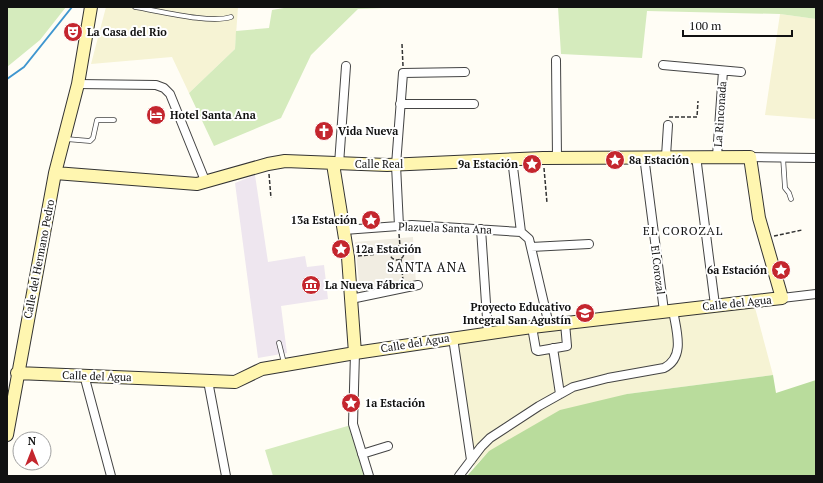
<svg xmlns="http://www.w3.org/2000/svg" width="823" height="483" viewBox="0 0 823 483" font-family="'PT Serif',serif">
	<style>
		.industrial { fill: #eee6ef }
		.farmland { fill: #f6f3d4 }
		.green { fill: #d5ebbd }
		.forest { fill: #b9dc9c }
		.plaza { fill: #f1ede2 }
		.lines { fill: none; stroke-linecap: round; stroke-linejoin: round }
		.stream { stroke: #3f96cf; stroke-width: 2 }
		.lane-casing { stroke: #444; stroke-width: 5.5 }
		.street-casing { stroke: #444; stroke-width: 10 }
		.secondary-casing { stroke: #333; stroke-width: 14 }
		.path { stroke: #333; stroke-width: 1.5; stroke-dasharray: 4 2; stroke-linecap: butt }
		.lane { stroke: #fff; stroke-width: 4 }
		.street { stroke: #fff; stroke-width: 8 }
		.secondary { stroke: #fff6b0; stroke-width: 12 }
		.labels { text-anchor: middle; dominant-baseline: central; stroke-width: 4; stroke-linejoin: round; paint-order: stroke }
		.poi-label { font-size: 11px; font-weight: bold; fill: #111; stroke: #fff; text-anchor: start }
		.street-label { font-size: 11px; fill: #111; stroke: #fff }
		.neighbourhood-label { font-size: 12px; letter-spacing: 1px; fill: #111; stroke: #fff }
		.quarter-label { font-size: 13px; letter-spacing: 1px; fill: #111; stroke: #fff }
	</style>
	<rect width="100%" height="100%" fill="#fffdf5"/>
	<!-- industrial -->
	<path class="industrial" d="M255,175L268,262L305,256L307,267L324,265L328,299L281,306L287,353L258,358L235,183Z"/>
	<!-- farmland -->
	<path class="farmland" d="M106,7H238L235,49L189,93L172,57L91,64Z
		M780,14L816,19V119L765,115Z
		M754,304L773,375L627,394L489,451L474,467L457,341Z"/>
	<!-- green -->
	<path class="green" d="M7,7H66L40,40L7,67Z
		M290,7H409L358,9L311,55L281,118L214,146L189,93L235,49L236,31L269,28L272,10Z
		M558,7H816V19L780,14L647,11L642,58L561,54Z
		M351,425L366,476H273L265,450Z"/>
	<!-- forest -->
	<path class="forest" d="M773,375L776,393L816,380V476H467L489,451L560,410L627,394Z"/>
	<!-- plaza -->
	<path class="plaza" d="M413,237L416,284L360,293L355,242Z"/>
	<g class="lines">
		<!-- stream -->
		<path class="stream" d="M7,79L24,67L72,7"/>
		<!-- lane casing -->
		<g class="lane-casing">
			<path id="lane" d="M135,7C160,11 210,24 231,17
				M66,139L90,141L93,138L97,120H114
				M783,157L785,188L789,193L791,199
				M279,343L284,363"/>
		</g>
		<!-- street casing -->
		<g class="street-casing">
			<path id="street" d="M556,60L557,158
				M663,65L741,72
				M78,84L156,85L164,88L170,94L206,183
				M400,104H474
				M644,156L664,311
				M666,156L668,125
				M696,156L715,305
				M717,156L723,71
				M750,157L816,158
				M512,159L521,232L529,239L549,325
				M339,164L346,66
				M399,226L396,165L403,73L465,72
				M481,229L488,333
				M344,230L412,225L521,232
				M531,247L589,244
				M782,298L816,294
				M351,299L418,285
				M532,327L536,350L538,351L567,346L565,323
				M453,338L471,460
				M553,348L560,394
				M355,353L353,424L369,476
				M84,375L111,476
				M208,381L226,476
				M362,454L388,446
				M459,476L481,447L490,438L539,406L573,387L608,378L664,368C686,357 676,330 673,310"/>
		</g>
		<!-- secondary casing -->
		<g class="secondary-casing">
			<path id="secondary" d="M333,164L348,257L355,353
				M17,373L235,382L262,369L355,353L532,327L782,298L759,218L750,157L543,158L387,165L285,161L268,164L197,184L55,173
				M7,435L55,173L78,84L91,7"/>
		</g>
		<!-- path -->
		<path class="path" d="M402,44L403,66
			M669,117H697L698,101
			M544,168L547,203
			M269,174L271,198
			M399,234L400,246
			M774,236L802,230
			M390 253a7 7 0 1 1 14 0a7 7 0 1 1-14 0Z
			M404,253L419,251
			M358,256L389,253
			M401,259L403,281"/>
		<!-- lane -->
		<use href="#lane" class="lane"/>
		<!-- street -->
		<use href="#street" class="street"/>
		<!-- secondary -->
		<use href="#secondary" class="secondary"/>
	</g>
	<!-- icons -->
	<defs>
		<g id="theatre-disc" transform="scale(1)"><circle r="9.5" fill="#c4262e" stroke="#fff"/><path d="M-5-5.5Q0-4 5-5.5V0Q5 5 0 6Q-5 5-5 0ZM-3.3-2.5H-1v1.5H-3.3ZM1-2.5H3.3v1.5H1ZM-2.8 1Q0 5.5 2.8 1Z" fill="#fff"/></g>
		<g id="hotel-disc" transform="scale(1)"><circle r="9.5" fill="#c4262e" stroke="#fff"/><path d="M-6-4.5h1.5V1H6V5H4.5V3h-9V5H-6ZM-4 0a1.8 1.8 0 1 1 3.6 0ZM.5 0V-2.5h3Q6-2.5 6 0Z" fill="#fff"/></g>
		<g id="church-disc" transform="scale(1)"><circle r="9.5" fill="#c4262e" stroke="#fff"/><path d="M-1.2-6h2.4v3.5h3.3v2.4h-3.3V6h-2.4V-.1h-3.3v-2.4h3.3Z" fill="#fff"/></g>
		<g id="sight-disc" transform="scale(1)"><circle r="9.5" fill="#c4262e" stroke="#fff"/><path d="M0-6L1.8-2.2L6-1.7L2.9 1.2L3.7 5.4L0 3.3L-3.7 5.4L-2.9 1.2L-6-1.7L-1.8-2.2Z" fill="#fff"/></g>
		<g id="museum-disc" transform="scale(1)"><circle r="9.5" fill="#c4262e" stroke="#fff"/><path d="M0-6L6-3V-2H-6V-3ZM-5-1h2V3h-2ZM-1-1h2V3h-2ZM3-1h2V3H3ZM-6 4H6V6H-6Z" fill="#fff"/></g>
		<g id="school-disc" transform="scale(1)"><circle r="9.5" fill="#c4262e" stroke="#fff"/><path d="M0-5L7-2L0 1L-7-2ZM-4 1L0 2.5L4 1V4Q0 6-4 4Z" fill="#fff"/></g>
	</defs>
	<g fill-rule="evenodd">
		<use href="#theatre-disc" x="73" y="32"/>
		<use href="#hotel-disc" x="156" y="115"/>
		<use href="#church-disc" x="324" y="131"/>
		<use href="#sight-disc" x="615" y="160"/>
		<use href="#sight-disc" x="532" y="164"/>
		<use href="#sight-disc" x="371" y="220"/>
		<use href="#sight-disc" x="341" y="249"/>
		<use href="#sight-disc" x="781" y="270"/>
		<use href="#museum-disc" x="311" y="285"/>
		<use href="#school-disc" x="585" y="313"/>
		<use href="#sight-disc" x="351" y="403"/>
	</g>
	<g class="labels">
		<!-- poi labels -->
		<g class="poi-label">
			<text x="87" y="32">La Casa del Rio</text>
			<text x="170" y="115">Hotel Santa Ana</text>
			<text x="338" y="131">Vida Nueva</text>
			<text x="629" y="160">8a Estación</text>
			<text x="518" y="164" text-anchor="end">9a Estación</text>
			<text x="357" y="220" text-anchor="end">13a Estación</text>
			<text x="355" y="249">12a Estación</text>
			<text x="767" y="270" text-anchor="end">6a Estación</text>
			<text x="325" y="285">La Nueva Fábrica</text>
			<text x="571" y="307" text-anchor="end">Proyecto Educativo<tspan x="571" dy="13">Integral San Agustín</tspan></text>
			<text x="365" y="403">1a Estación</text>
		</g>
		<!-- street labels -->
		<g class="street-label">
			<text transform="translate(720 114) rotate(-86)">La Rinconada</text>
			<text x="379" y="164">Calle Real</text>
			<text transform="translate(445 228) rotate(2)">Plazuela Santa Ana</text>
			<text transform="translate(39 259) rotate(-79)">Calle del Hermano Pedro</text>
			<text transform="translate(658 270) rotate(83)">El Corozal</text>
			<text transform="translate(737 303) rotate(-6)">Calle del Agua</text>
			<text transform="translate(415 343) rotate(-9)">Calle del Agua</text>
			<text transform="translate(97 376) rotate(2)">Calle del Agua</text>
		</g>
		<!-- neighbourhood labels -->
		<g class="neighbourhood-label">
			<text x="683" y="230">EL COROZAL</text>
		</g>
		<!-- quarter labels -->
		<g class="quarter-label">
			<text x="427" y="267">SANTA ANA</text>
		</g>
	</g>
	<!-- border -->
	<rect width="823" height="483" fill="none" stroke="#111111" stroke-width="16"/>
	<!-- north arrow -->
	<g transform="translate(32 451)"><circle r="19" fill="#ffffff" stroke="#a0a0a0"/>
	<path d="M0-3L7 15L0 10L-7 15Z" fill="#c4262e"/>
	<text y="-6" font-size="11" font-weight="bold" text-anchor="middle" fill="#111111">N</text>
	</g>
	<!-- scale -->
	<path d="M683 30v6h109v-6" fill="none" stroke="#111111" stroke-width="2"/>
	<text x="689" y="30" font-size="12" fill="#111111" stroke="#ffffff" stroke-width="3" paint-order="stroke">100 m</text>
</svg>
